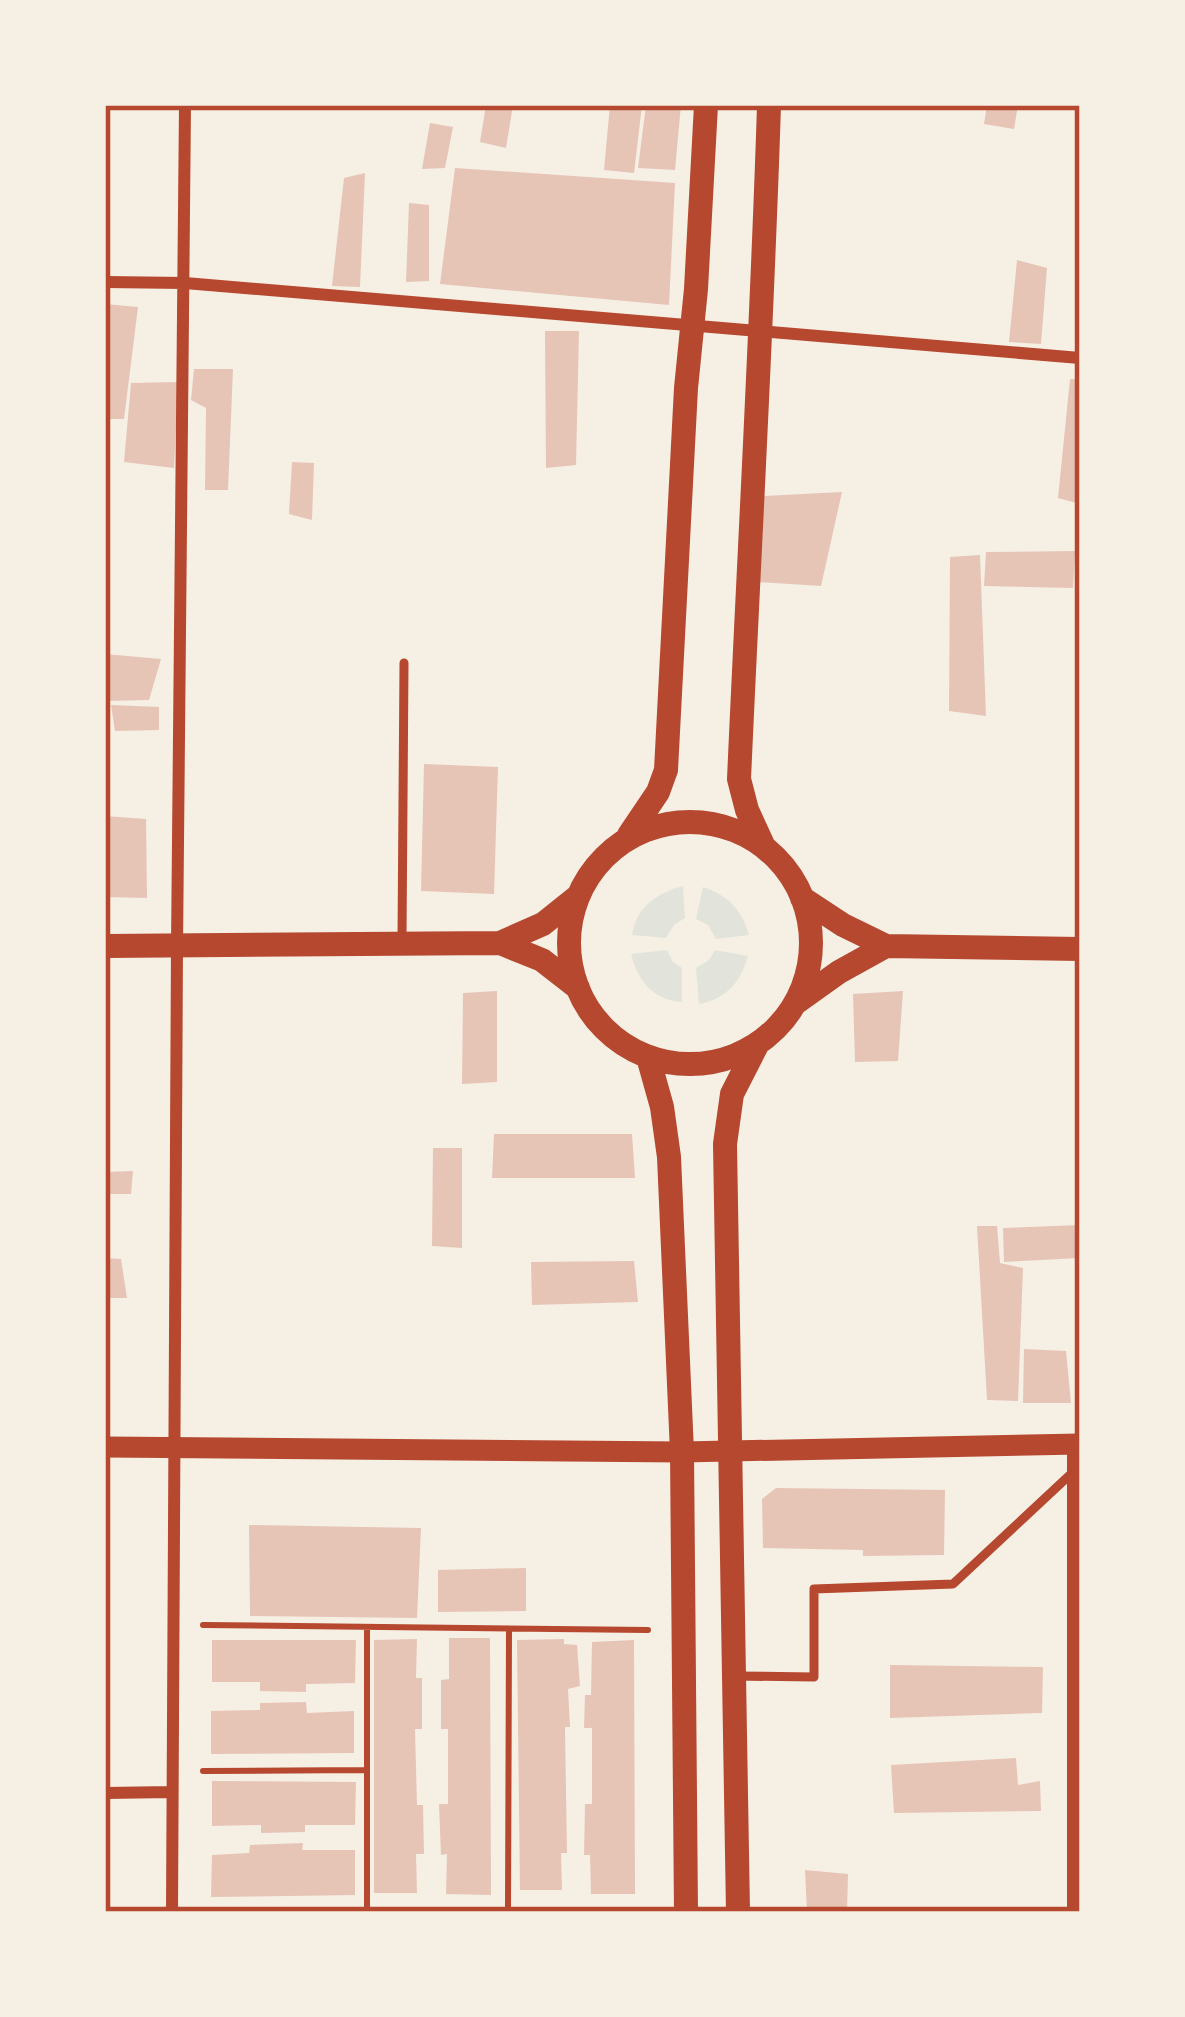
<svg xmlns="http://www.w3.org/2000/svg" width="1185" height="2017" viewBox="0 0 1185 2017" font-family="Mulish,sans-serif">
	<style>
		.green { fill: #e2e4dc }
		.building { fill: #e6c5b7 }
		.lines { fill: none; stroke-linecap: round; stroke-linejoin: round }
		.path { stroke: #b5482f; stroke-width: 6 }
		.service { stroke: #b5482f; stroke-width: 9 }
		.minor { stroke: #b5482f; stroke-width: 12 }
		.tertiary { stroke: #b5482f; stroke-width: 21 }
		.secondary { stroke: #b5482f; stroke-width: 24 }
		.neatline { fill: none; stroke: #b5482f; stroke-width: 4.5 }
	</style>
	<rect width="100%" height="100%" fill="#f6efe4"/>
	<!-- green -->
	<path class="green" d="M683,886L685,918L674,925L666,938L632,935C636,907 657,893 683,886Z
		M703,887C728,895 742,910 749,935L716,939L708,925L696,919Z
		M667,950L673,962L682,968V1002C653,1000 638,981 631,954Z
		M715,950L748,956C741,982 726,999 699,1004L696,968L709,960Z"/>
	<!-- building -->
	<path class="building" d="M486,105H513L506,148L480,142Z
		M610,105H642L634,173L604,170Z
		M646,105H681L675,170L638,168Z
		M987,105H1018L1014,129L984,124Z
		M430,123L453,127L445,168L422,169Z
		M455,168L675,183L669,305L440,284Z
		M365,173L360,287L332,286L344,178Z
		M409,203L429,205V281L406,282Z
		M1017,260L1047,268L1041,344L1009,342Z
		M105,304L138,307L124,419H105Z
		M545,331H579L576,465L546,468Z
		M194,369H233L228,490H205L206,408L191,400Z
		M1070,379H1080V504L1058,498Z
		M178,382L174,468L124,462L131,383Z
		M292,462L314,463L312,520L289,514Z
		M842,492L821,586L757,582L764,496Z
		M1075,551L1073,588L984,586L986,552Z
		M980,555L986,716L949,711L950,557Z
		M105,654L161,659L149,700L105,701Z
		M111,705L159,707V730L115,731Z
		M424,764L498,767L494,894L421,891Z
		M105,816L146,819L147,898L105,897Z
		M497,991V1082L462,1084L463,993Z
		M903,991L898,1061L855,1062L853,994Z
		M494,1134H632L635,1178H492Z
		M433,1148H462V1248L432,1246Z
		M133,1171L131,1194H105V1172Z
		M1080,1225V1258L1004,1262L1003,1228Z
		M977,1226H997L1000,1263L1023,1268L1018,1401L987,1400Z
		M105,1258L121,1259L127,1298H105Z
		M634,1261L638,1302L532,1305L531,1262Z
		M1024,1349L1066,1351L1071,1403H1023Z
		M776,1488L945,1490L944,1555L863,1556V1550L763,1548L762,1499Z
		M249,1525L421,1528L417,1618L250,1616Z
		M526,1568V1611L438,1612V1570Z
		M449,1638H490L491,1895L446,1894L447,1854L441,1855L439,1804H448V1729H441V1680L449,1679Z
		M417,1639L416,1678H422V1729H415L417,1805H423L424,1854H416L417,1893H374V1640Z
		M564,1639V1644L577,1645L580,1686L568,1689L570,1727H565L567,1853H561L562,1890H520L517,1640Z
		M212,1640H356L355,1683L306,1684V1692L260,1691V1682H212Z
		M634,1640L635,1894H591L590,1855H584L585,1804H592V1728H584L585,1695H591L592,1642Z
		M890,1665L1043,1667L1042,1713L890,1718Z
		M306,1702L307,1713L354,1711V1753L211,1754V1711L260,1710V1703Z
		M1016,1758L1018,1785L1040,1781L1041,1811L894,1813L891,1765Z
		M212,1781L356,1782L355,1825H305V1832L261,1833V1825L212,1826Z
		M303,1843L302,1850H355V1895L211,1897L212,1855L249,1853L250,1845Z
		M805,1870L848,1874L847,1912H807Z"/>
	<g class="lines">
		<!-- path -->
		<path class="path" d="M203,1625L648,1630
			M203,1771L367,1770
			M367,1912V1627
			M508,1912L509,1629"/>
		<!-- service -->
		<path class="service" d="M402,939L404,663
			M734,1676L814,1677V1589L953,1584L1073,1472"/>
		<!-- minor -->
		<path class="minor" d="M105,282L185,283L1080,358
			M1073,1444V1912
			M105,1793L172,1792
			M172,1912L177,947L185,105"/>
		<!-- tertiary -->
		<path class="tertiary" d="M105,1447L682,1452L1080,1444"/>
		<!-- secondary -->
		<path class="secondary" d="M569 943a121 121 0 1 1 242 0a121 121 0 1 1-242 0Z
			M629,835L658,792L666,770L686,388L696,289L706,105
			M764,847L747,810L739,779C749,554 762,330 769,105
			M802,898L843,925L886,946L1080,949
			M500,943L542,960L578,988
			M105,946L500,943L543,924L578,896
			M797,1002L839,972L886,946
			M648,1057L662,1107L669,1157L682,1452L686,1912
			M738,1912L725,1144L732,1094L757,1045"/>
	</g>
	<!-- border -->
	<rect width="1185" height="2017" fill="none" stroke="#f6efe4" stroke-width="216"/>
	<rect x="108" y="108" width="969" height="1801" class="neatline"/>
</svg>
